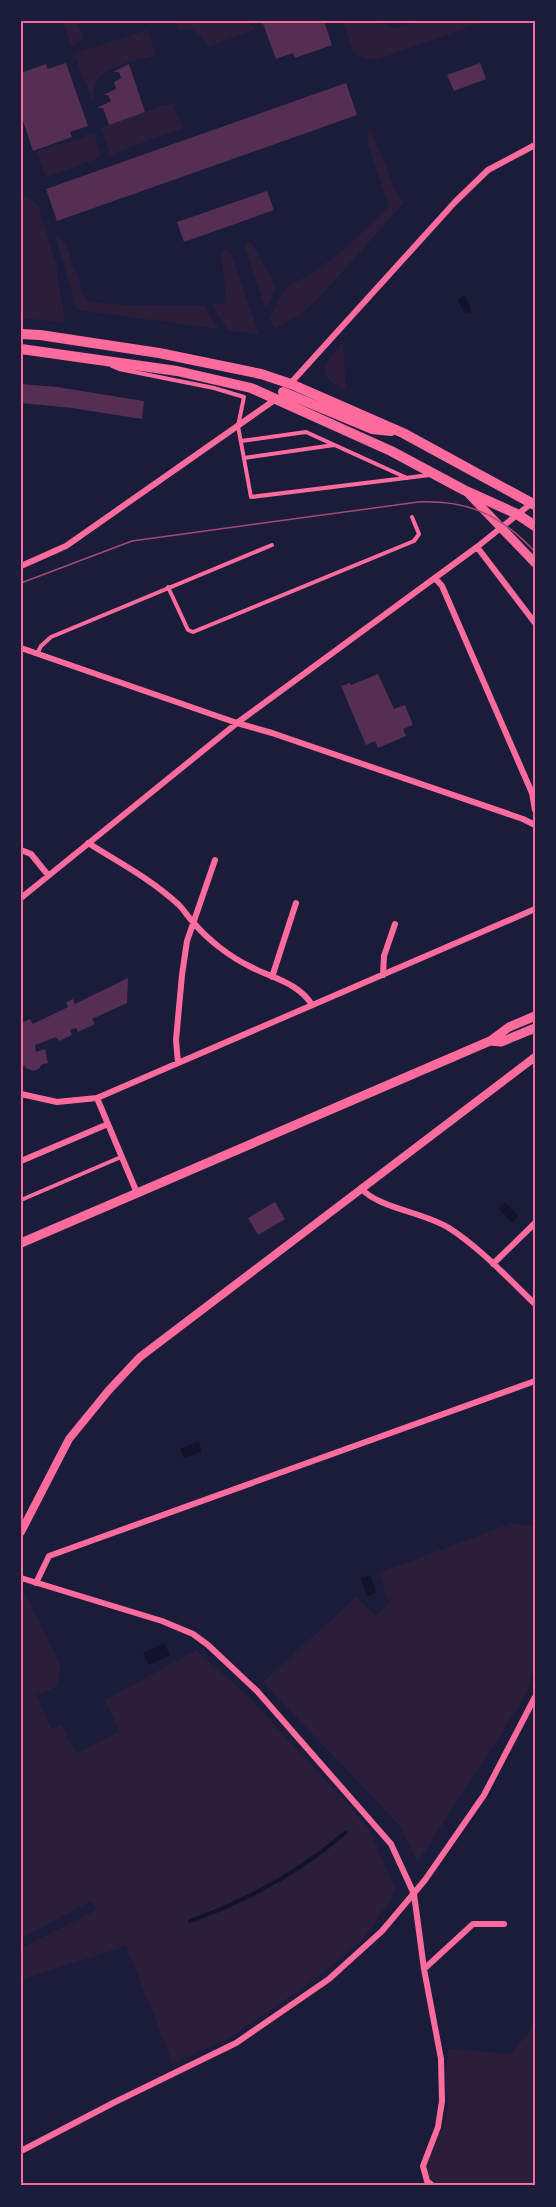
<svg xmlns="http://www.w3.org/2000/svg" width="556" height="2207" viewBox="0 0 556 2207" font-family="'Alegreya Sans',sans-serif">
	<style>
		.green { fill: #2a1e3b }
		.water { fill: #12122b }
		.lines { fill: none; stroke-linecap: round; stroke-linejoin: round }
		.stream { stroke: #12122b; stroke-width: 4 }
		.building { fill: #542f53 }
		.service { stroke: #ff6b9d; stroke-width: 4 }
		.minor { stroke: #ff6b9d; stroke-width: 6 }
		.tertiary { stroke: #ff6b9d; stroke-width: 8 }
		.secondary { stroke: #ff6b9d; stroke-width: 9 }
		.primary { stroke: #ff6b9d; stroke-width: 10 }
		.tram { stroke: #a44b75; stroke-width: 1.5 }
		.neatline { fill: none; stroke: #ff6b9d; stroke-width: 2 }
	</style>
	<rect width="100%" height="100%" fill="#1b1b3a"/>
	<!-- green -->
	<path class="green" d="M62,21H77L84,39L71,46Z
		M175,21H250L254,30L208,47C204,34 191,26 178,30Z
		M343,21H373L394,28L424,21H485L376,60L363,58L353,52Z
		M147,30L156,55C133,62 90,66 94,98L91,99L75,56L76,53Z
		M165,104L166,106L173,104L183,128L110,155L101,128Z
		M369,125L395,189L404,203L318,299L300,315L274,329L270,317L287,286L308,276L344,250L389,206L367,141Z
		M94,134L101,153L99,158L46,177L37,151Z
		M21,196C31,197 34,200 39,208L56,263L65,323L21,318Z
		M55,235L66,244L86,301L133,306H205L218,329L77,310Z
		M250,241L277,287L266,308L244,247L245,243Z
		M225,249L231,253L259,334L228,331L212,305L227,303L221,255Z
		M343,342L346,390C313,375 324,364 343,342Z
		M512,1523L535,1526V1665L524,1698L418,1862L399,1825L263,1682L356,1597L376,1616L389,1603L379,1573Z
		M21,1593L25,1594L61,1667L56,1687L37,1695L51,1729L61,1725L76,1754L119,1731L105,1700L196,1650L249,1697L368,1827L396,1891L363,1940L306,1986L230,2037L173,2064L126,1946L21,1980V1948L96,1910L91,1901L21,1938Z
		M535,2022V2186H437C432,2181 423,2176 423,2168C424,2150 442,2135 446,2118C450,2104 446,2090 446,2076C446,2067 447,2058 448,2049L512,2054Z"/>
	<!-- water -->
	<path class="water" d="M462,296L466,297L471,309L470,313L464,312L458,300Z
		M506,1203L518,1216L512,1223L499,1209L501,1204Z
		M198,1442L200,1444L201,1452L184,1458L180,1449Z
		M370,1575L376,1593L367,1596L361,1578Z
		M164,1643L170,1655L149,1665L143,1653Z"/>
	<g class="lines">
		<!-- stream -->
		<path class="stream" d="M190,1921C248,1900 300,1872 346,1832"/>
	</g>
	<!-- building -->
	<path class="building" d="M262,21H324L332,45L295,58L293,53L276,59Z
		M66,63L88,126L70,132L72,137L33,151L21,115V73L46,64L48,69Z
		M480,63L486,79L454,91L447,75Z
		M129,64L145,112L109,125L103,108H97L111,101L108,95H103L116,89L114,82L121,78L119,72H113Z
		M346,83L357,115L57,221L46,189Z
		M267,191L274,210L184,242L177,222Z
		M21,384L57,387L144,401L142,419L72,408L21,403Z
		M378,674L394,709L405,705L413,725L403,729L406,736L378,748L375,741L366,745L341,686L350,683L351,685Z
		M128,978L127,1003L92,1019L95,1024L78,1032L76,1028L70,1030L72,1035L59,1041L56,1037L35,1045L36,1052L45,1049L48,1063L41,1065L40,1068L34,1071L26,1068L25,1066H21V1023L30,1019L33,1024L68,1007L66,1002L73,999L75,1004Z
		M275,1202L285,1219L258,1235L248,1218Z"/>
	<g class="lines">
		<!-- service -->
		<path class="service" d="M112,366L119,369L214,388L244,397L238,426L251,497L430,475
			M241,441L306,432L407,478
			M244,458L334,445
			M168,587L188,630L193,632L414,541L419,534L412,517
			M37,654L41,646L51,637L272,545
			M21,1200L121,1157"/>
		<!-- minor -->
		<path class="minor" d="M289,385L455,202L488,170L535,145
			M477,547L535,623
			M21,566L66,546L276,399
			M435,578L442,586L532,793L535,810
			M21,648L237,723L272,733L523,819L535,825
			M88,843C120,863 151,879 179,905C184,910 188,917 193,922C208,940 230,957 251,967C272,978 299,983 312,1005
			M21,850L31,854L48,875
			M21,898L237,723L477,547L533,502
			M383,975L384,956L395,924
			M272,977L296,903
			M178,1063L176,1040L182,975L187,941L215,860
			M21,1094L57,1102L97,1098L535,909
			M97,1098L137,1193
			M21,1161L108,1124
			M361,1188C377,1208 424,1212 449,1228C479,1247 509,1279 535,1304
			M493,1264L535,1223
			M21,1578L162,1621L193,1634L208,1645L257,1691L391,1844L414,1894L424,1969L441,2059L442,2101L438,2127L423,2166L427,2181L433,2186
			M36,1583L49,1556L535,1381
			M424,1969L473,1924H504
			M21,2151L115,2102L236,2043L329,1979L382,1931L425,1880L484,1795L535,1697"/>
		<!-- tertiary -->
		<path class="tertiary" d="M21,1532L69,1439L109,1390L140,1357L535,1057"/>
		<!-- secondary -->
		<path class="secondary" d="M466,491L535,563
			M490,1041L501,1042L535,1028
			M21,1243L490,1041L509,1027L535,1016"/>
		<!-- primary -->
		<path class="primary" d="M21,334L40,335L159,353L261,374L291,384L403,433L535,505
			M21,349L177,371L251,388L391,451L464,490L517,514L535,526
			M283,392L372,429L391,431"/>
		<!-- tram -->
		<path class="tram" d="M21,583L132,541L418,502C469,500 501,515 535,552"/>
	</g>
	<!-- border -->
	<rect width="556" height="2207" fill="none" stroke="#1b1b3a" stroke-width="45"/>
	<rect x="22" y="22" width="512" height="2162" class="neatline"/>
</svg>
